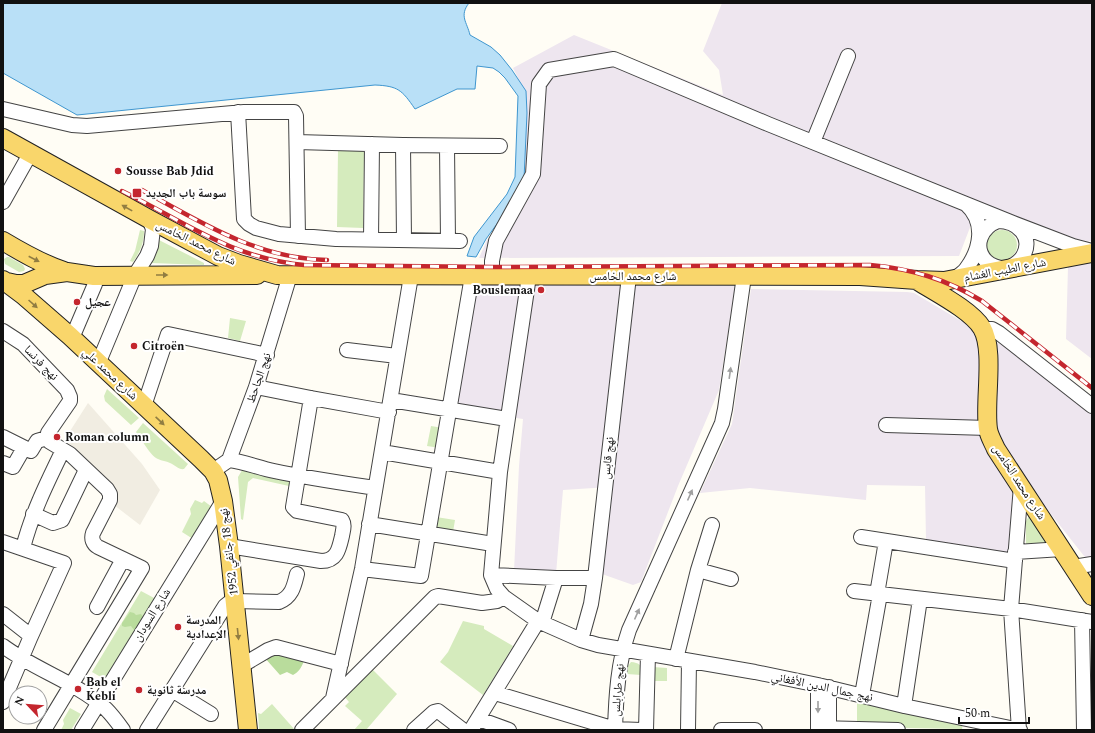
<svg xmlns="http://www.w3.org/2000/svg" width="1095" height="733" viewBox="0 0 1095 733" font-family="Spectral,'Noto Naskh Arabic',serif">
	<style>
		.industrial { fill: #eee6ef }
		.green { fill: #d5ebbd }
		.forest { fill: #b9dc9c }
		.plaza { fill: #f1ede2 }
		.water { fill: #b9e0f7; stroke: #3f96cf }
		.lines { fill: none; stroke-linecap: round; stroke-linejoin: round }
		.minor-casing { stroke: #444; stroke-width: 16 }
		.major-casing { stroke: #222; stroke-width: 20 }
		.minor { stroke: #fff; stroke-width: 14 }
		.major { stroke: #f9d66b; stroke-width: 18 }
		.rail-casing { stroke: #c4262e; stroke-width: 4.5 }
		.rail { stroke: #fff; stroke-width: 3; stroke-dasharray: 9; stroke-linecap: butt }
		.oneway { fill: #917d42 }
		.oneway2 { fill: #a0a0a0 }
		.poi-dot { fill: #c4262e; stroke: #fff; stroke-width: 1.5 }
		.labels { text-anchor: middle; dominant-baseline: central; stroke-width: 4; stroke-linejoin: round; paint-order: stroke }
		.poi-label { font-size: 12px; font-weight: bold; fill: #111; stroke: #fff; text-anchor: start }
		.street-label { font-size: 12px; fill: #111; stroke: #fff }
	</style>
	<rect width="100%" height="100%" fill="#fffdf5"/>
	<!-- industrial -->
	<path class="industrial" d="M722,3H1092V241L1082,243L979,204L959,256L479,258L487,240L516,200L525,92L513,68L574,35L723,95L719,70L703,51Z
		M1092,263V359L1066,339L1068,267Z
		M475,280L549,284L735,286L719,390L678,486L641,582L633,585L602,574L609,487L563,490L556,574L514,571L519,466L523,419L452,408Z
		M751,289L907,292L914,293L1015,353L1092,414V561H1088L1024,480L1009,553L926,540L925,486L867,485L866,500L750,488L700,493L732,424Z"/>
	<!-- green -->
	<path class="green" d="M338,150H359L364,152L363,228L337,227Z
		M987 245a15 15 0 1 1 30 0a15 15 0 1 1-30 0Z
		M140,230L144,231C144,243 140,252 133,262L130,261L135,251Z
		M157,239L204,263V265L151,263L149,262Z
		M9,257L23,265L25,269L24,271L19,272L5,264L4,259L7,257Z
		M230,318L246,321L240,341L228,338Z
		M107,389L139,418L131,425L105,401L104,396Z
		M143,423L188,464L184,469C179,470 175,465 170,463C166,461 162,461 158,459C150,456 142,439 136,432Z
		M431,426L443,428L440,448L427,446Z
		M244,467L290,479L289,486L253,478L248,482L243,520L241,519L238,477Z
		M195,500L202,503L204,501L212,507L193,539L182,532L191,514L190,509Z
		M1029,516H1031L1047,542L1046,545H1026V521Z
		M436,517L455,520L453,532L435,530Z
		M141,591L156,599L106,680L92,672Z
		M463,621L484,626V629L513,646L483,695L440,662L448,652Z
		M631,662C641,663 642,666 641,675L627,674L628,666Z
		M370,667L397,694L366,730H354L362,721L345,706L349,702L343,695Z
		M653,667L667,668V681H653Z
		M857,699L963,723L962,729L857,727Z
		M272,704L295,730H259L258,713L261,714Z
		M70,708L81,714L71,730H61L64,724L63,720Z"/>
	<!-- forest -->
	<path class="forest" d="M130,612L134,613L136,615L141,614L143,617L137,628L134,630L131,626L125,627L122,626V623Z
		M275,653L304,661C301,668 299,672 293,675L287,672L280,675L264,657Z"/>
	<!-- plaza -->
	<path class="plaza" d="M88,403L142,464L160,490L140,525L114,505L118,498L116,491L65,439Z"/>
	<!-- water -->
	<path class="water" d="M3,3H469C459,16 467,22 470,35L491,47L500,55L512,70L526,91L527,113L524,179L515,199L486,239L476,257L467,256L474,237L507,194L515,177L518,96L505,78L499,72L493,68L477,66L475,89H457L415,109C402,90 398,86 375,85L77,115L3,73Z"/>
	<g class="lines">
		<!-- minor casing -->
		<g class="minor-casing">
			<path id="minor" d="M3,109L72,125L87,126L244,112H294L296,116L298,236
				M238,112L244,219L249,224L256,228L279,234L336,239L460,241
				M297,142L403,145L500,146
				M813,142L848,56
				M403,145L404,240
				M447,146L448,241
				M3,202L30,154
				M998,221C1017,221 1034,237 1023,256C1019,263 1012,266 1006,269C999,268 991,266 986,261C972,246 982,227 998,221Z
				M371,240L372,144
				M492,276V261L496,241L533,174L539,84L549,70L614,59L768,124L1013,223L1073,246L1092,251
				M529,276L500,472L491,575L497,589L504,597L538,621L581,640L598,645L755,672L818,685L904,706L1020,730
				M954,279C958,276 963,273 966,269C981,249 986,222 966,204
				M982,329H992L999,333L1092,406
				M3,331L23,344L67,390L70,397V401L48,433L47,438L50,442L70,454L107,489L110,494V500L93,533C91,539 93,544 98,547L142,568L44,730
				M70,336L75,331L95,284L94,276
				M347,350L397,356
				M98,364L135,275L147,256L151,246L153,229L149,219
				M256,387L311,398L389,412
				M391,400L507,419
				M144,406L168,334L267,355
				M886,425L988,428
				M3,437L31,451L37,441L47,438
				M382,452L500,472
				M229,460C245,462 259,468 274,471C308,478 342,483 375,488
				M3,463L13,467L24,448
				M213,471L229,460L256,387L290,275
				M33,514L53,523L62,520L84,474
				M369,524L493,544
				M861,537L1015,561
				M3,542L64,563L31,636L3,702
				M229,546L321,561C337,561 339,549 342,536C343,530 345,525 342,520L297,511L293,507L311,398
				M23,548C32,513 47,483 63,450
				M1015,552L1062,549
				M1073,567L1092,564
				M362,569L421,576L472,276
				M698,570L731,579
				M491,575L556,578H595
				M854,591L1011,609L1092,622
				M877,594L886,541
				M97,607L123,559
				M3,614L31,636
				M1082,620L1084,730
				M542,623L556,578
				M581,640L591,604L595,578L629,276
				M3,646C35,670 76,682 106,709C112,715 118,723 123,730
				M676,659L698,570L712,525
				M241,666L268,650L276,647L341,664
				M818,685V730
				M172,690L211,714
				M495,693L615,729L641,730
				M862,695L880,594
				M333,698L362,569L411,276
				M904,706L920,599
				M479,719L509,730
				M818,728L898,730
				M82,730L223,501
				M147,730L225,606L230,602L235,601L279,602C292,597 294,586 297,574
				M302,730L435,597L438,596L482,603L497,601L504,597
				M414,730L434,712L438,711L463,730
				M471,730L538,621
				M615,730C616,696 618,662 629,630L722,423L725,409L744,276
				M646,730L648,654
				M688,730L689,661
				M721,730H755
				M829,730V687
				M1019,730L1011,609L1021,486"/>
		</g>
		<!-- major casing -->
		<g class="major-casing">
			<path id="major" d="M3,138L149,219L218,256L239,264L277,275L860,276L917,280L944,281L1092,253
				M3,241C23,253 42,264 64,271
				M3,280L23,295L70,336L201,459L213,471L218,480L223,501L229,546L248,730
				M918,281C935,292 971,310 982,328C995,350 984,402 988,429C989,436 993,442 996,449L1092,596
				M7,282L16,284H24L45,275L67,272L94,276L257,275"/>
		</g>
		<!-- minor -->
		<use href="#minor" class="minor"/>
		<!-- major -->
		<use href="#major" class="major"/>
		<!-- rail casing -->
		<g class="rail-casing">
			<path id="rail" d="M142,190C200,222 258,259 327,260
				M122,191C185,222 231,258 304,265L493,267L870,265C912,269 946,279 982,301L1092,388"/>
		</g>
		<!-- rail -->
		<use href="#rail" class="rail"/>
	</g>
	<!-- one-way arrows -->
	<defs><path id="oneway-solid" d="M-6-.8H1V-3.2L6.5 0L1 3.2V.8H-6Z"/></defs>
	<g class="oneway">
		<use href="#oneway-solid" transform="translate(127 208) rotate(-151)"/>
		<use href="#oneway-solid" transform="translate(34 259) rotate(27)"/>
		<use href="#oneway-solid" transform="translate(162 275)"/>
		<use href="#oneway-solid" transform="translate(33 304) rotate(42)"/>
		<use href="#oneway-solid" transform="translate(160 421) rotate(43)"/>
		<use href="#oneway-solid" transform="translate(238 634) rotate(84)"/>
	</g>
	<g class="oneway2">
		<use href="#oneway-solid" transform="translate(730 373) rotate(-82)"/>
		<use href="#oneway-solid" transform="translate(690 495) rotate(-66)"/>
		<use href="#oneway-solid" transform="translate(637 614) rotate(-66)"/>
		<use href="#oneway-solid" transform="translate(818 707) rotate(90)"/>
	</g>
	<!-- markers -->
	<g class="poi-dot">
		<circle cx="118" cy="171" r="4"/>
		<rect x="132" y="188" width="10" height="10" rx="2"/>
		<circle cx="541" cy="290" r="4"/>
		<circle cx="77" cy="302" r="4"/>
		<circle cx="134" cy="346" r="4"/>
		<circle cx="57" cy="437" r="4"/>
		<circle cx="178" cy="627" r="4"/>
		<circle cx="78" cy="689" r="4"/>
		<circle cx="139" cy="690" r="4"/>
	</g>
	<g class="labels">
		<!-- poi labels -->
		<g class="poi-label">
			<text x="126" y="171">Sousse Bab Jdid</text>
			<text x="146" y="193">سوسة باب الجديد</text>
			<text x="533" y="290" text-anchor="end">Bouslemaa</text>
			<text x="85" y="302">عجيل</text>
			<text x="142" y="346">Citroën</text>
			<text x="65" y="437">Roman column</text>
			<text x="186" y="620">المدرسة<tspan x="186" dy="14">الإعدادية</tspan></text>
			<text x="86" y="682">Bab el<tspan x="86" dy="14">Kebli</tspan></text>
			<text x="147" y="690">مدرسة ثانوية</text>
		</g>
		<!-- street labels -->
		<g class="street-label">
			<text transform="translate(196 243) rotate(26)">شارع محمد الخامس</text>
			<text transform="translate(1005 270) rotate(-11)">شارع الطيب الغشام</text>
			<text x="633" y="276">شارع محمد الخامس</text>
			<text transform="translate(41 363) rotate(46)">نهج فرنسا</text>
			<text transform="translate(110 374) rotate(43)">شارع محمد علي</text>
			<text transform="translate(259 378) rotate(-71)">نهج الجاحظ</text>
			<text transform="translate(608 458) rotate(-84)">نهج قابس</text>
			<text transform="translate(1019 482) rotate(57)">شارع محمد الخامس</text>
			<text transform="translate(229 552) rotate(-97)">نهج 18 جانفي 1952</text>
			<text transform="translate(152 615) rotate(-58)">شارع السودان</text>
			<text transform="translate(822 687) rotate(12)">نهج جمال الدين الأفغاني</text>
			<text transform="translate(618 690) rotate(-85)">نهج طرابلس</text>
		</g>
	</g>
	<!-- border -->
	<rect width="1095" height="733" fill="none" stroke="#111111" stroke-width="8"/>
	<!-- north arrow -->
	<g transform="translate(28 705) rotate(296)"><circle r="19" fill="#ffffff" stroke="#a0a0a0"/>
	<path d="M0-3L7 15L0 10L-7 15Z" fill="#c4262e"/>
	<text y="-6" font-size="11" font-weight="bold" text-anchor="middle" fill="#111111">N</text>
	</g>
	<!-- scale -->
	<path d="M959 717v6h70v-6" fill="none" stroke="#111111" stroke-width="2"/>
	<text x="965" y="717" font-size="12" fill="#111111" stroke="#ffffff" stroke-width="3" paint-order="stroke">50 m</text>
</svg>
